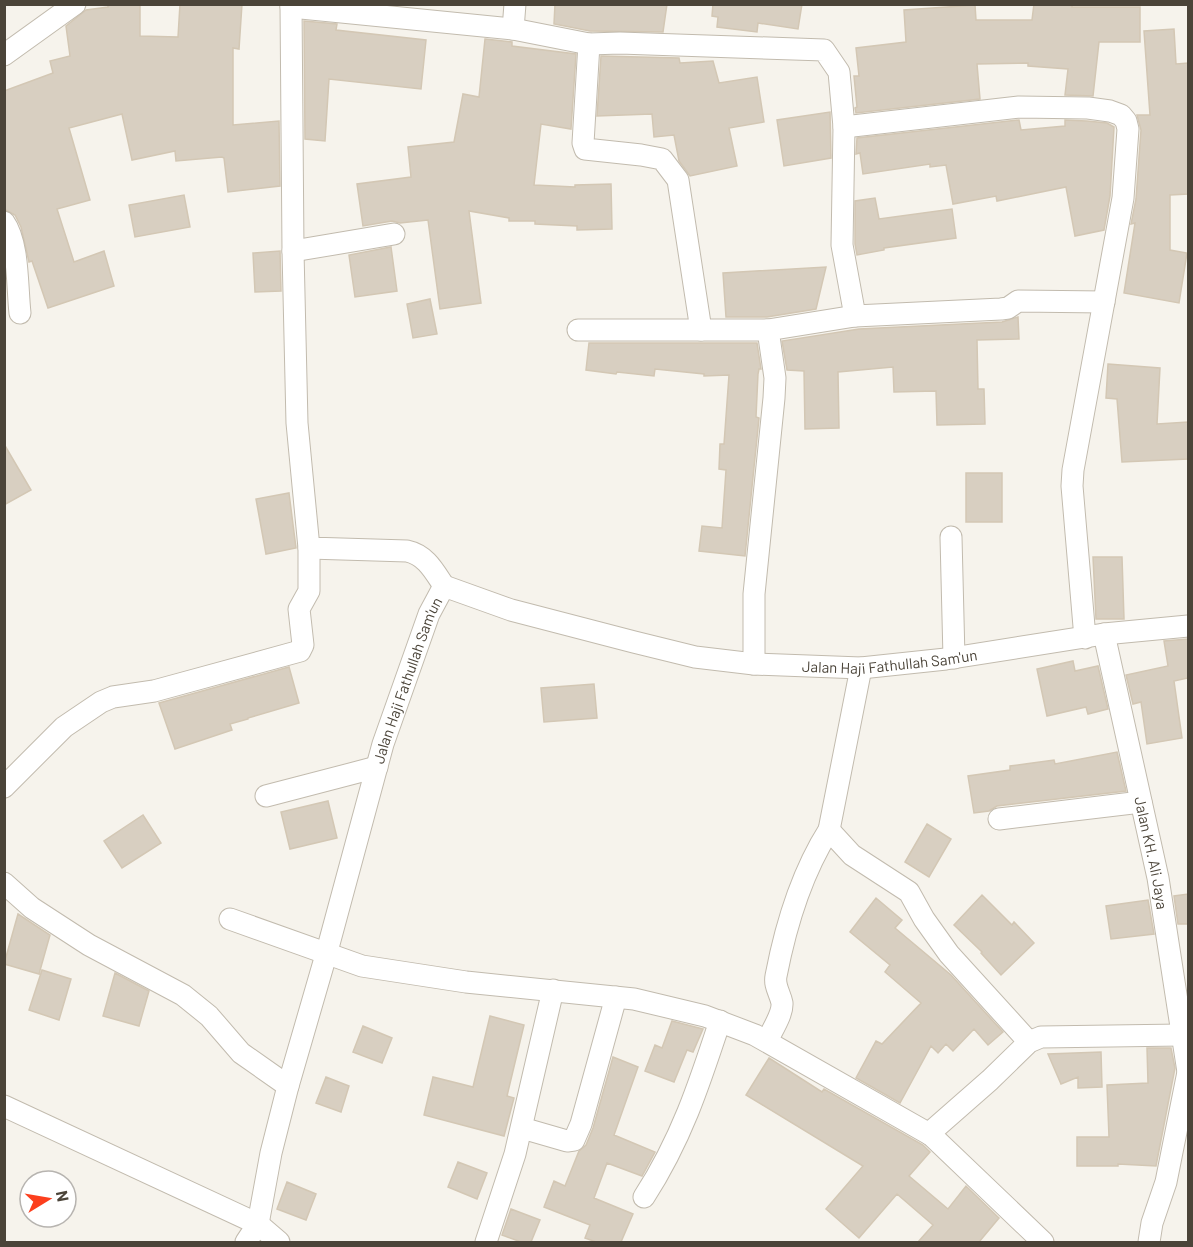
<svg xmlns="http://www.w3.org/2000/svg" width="1193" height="1247" viewBox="0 0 1193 1247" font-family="Barlow,sans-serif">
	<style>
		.building { fill: #d8cfc1; stroke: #d3c7b4; stroke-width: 1.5 }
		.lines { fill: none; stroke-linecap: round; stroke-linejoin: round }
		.street-casing { stroke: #c2bbae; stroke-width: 23 }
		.street { stroke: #fff; stroke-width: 21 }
		.labels { text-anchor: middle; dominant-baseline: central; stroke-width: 4.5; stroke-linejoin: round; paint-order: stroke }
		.street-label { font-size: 15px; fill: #4b4439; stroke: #fff }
	</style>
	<rect width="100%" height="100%" fill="#f6f3ec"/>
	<!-- building -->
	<path class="building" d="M108,4H140V36L178,37L180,4H242L239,49L233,48V125L279,121L280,186L228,192L224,158L222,157L176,161L175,151L132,160L122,114L69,128L90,200L57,209L74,262L104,251L114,286L48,308L32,261L29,262L21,227L15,215L4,209V91L53,73L50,61L70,56L66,26L86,10L108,7Z
		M555,4H667L663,32L590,31L554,24Z
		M713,4H802L798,29L758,23L757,32L717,27L718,17L712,16Z
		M1034,4H1072V7H1140V42H1099L1093,96L1065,95L1068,69L1028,66V63L977,64L980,99L856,113L855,108L857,107L854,76H859L856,48L906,42L904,10L975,5L976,20H1032Z
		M304,21L337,24L336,30L426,40L421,89L329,79L325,141L305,139Z
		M1174,29L1176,64L1188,63V194L1170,195V250L1187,253L1179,303L1124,293L1135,223L1131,224L1136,199L1141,130L1137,115H1150L1144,31Z
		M485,39L512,42V46L576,54L571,129L541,124L534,185L575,187V185L611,184L612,229L577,230V226L535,224V221H509V218L469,211L481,303L440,309L428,220L400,223L392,221L363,226L357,184L411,177L408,147L454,142L463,94L479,97Z
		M601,56L679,58L680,63L713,61L719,83L757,77L764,122L729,128L737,166L690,176L679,161L674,135L654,137L652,114L597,116Z
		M830,112L831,158L784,166L777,120Z
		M1019,120L1021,130L1065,126V120L1087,121L1107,123L1114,127L1110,196L1104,230L1075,236L1066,187L997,201L996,196L953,204L946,165L930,167V164L863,174L860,153L856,154L857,138Z
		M184,195L190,227L135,237L129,205Z
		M875,198L879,219L952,209L956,238L884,248V250L857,255L855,244V201Z
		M391,247L397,291L355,297L349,255Z
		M280,251L281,291L255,292L253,253Z
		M826,267L816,309L767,317H726L723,273Z
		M430,299L437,334L413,338L407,304Z
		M1018,317L1019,339L977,340L978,389H984L985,424L937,425L936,391L894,392L893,367L838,372L839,428L805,429L804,371L787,370L782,341L859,329L1002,322Z
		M589,343H757L761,369H759L758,374L756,417L759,418L745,556L699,551L702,526L722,528L726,470L719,469L720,444H724L729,375L704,376V374L655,369L654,376L617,372L616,374L586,370Z
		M1108,364L1160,368L1157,424L1188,422V459L1122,462L1117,399L1106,398Z
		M4,444L31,490L4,505Z
		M966,473H1002V522H966Z
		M289,493L296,548L266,554L256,499Z
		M1093,557H1122L1124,619H1096Z
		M1188,639V678L1174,681L1182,738L1147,744L1141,702L1133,704L1126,675L1168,666L1164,641Z
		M1073,661L1075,671L1098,666L1108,709L1088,714L1086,707L1047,716L1037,669Z
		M289,667L299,703L248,718V719L230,724L232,730L175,749L159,703Z
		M594,684L597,718L544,722L541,688Z
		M1117,752L1126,791L997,806L989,811L974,813L968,776L1010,770V766L1054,760L1055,764Z
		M328,801L337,838L290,849L281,812Z
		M143,815L161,843L122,868L104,841Z
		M927,824L951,839L929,877L905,862Z
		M1188,894V924H1178L1174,896Z
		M982,895L1012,925L1014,922L1034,943L1001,975L981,953L982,952L954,925Z
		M876,898L902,920L895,928L951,975L1003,1032L988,1045L974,1029L953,1051L946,1044L938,1053L931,1046L900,1103L856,1078L876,1041L882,1044L921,1003L885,972L890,965L850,932Z
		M1148,900L1154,934L1111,939L1106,906Z
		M18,914L50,935L39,974L4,964Z
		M42,970L71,979L59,1020L29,1010Z
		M115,973L149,991L139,1026L103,1016Z
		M490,1016L524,1025L507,1096L514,1098L504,1136L424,1115L433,1077L473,1087Z
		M672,1021L703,1029L693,1052L687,1050L674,1082L645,1071L655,1045L662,1048Z
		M363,1026L392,1038L382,1063L353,1052Z
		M1147,1048H1171L1175,1068L1156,1166L1118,1164V1166H1077V1137H1109L1107,1085L1148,1083Z
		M1101,1052L1102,1087L1078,1088V1077L1061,1084L1048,1054Z
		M613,1057L638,1067L614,1135L655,1152L642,1176L607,1163L594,1198L633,1214L621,1242H596L585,1238L590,1225L544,1207L554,1181L565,1186L579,1151L586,1145L593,1128Z
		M769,1058L822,1092L824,1089L923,1145L930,1152L909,1176L948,1209L966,1186L999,1218L979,1242H918L933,1225L897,1194L859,1238L826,1209L863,1166L746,1095Z
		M326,1077L349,1086L341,1112L316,1103Z
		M458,1162L487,1173L477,1199L448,1187Z
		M287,1182L316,1194L306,1220L277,1209Z
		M511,1209L540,1220L531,1242H521L502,1235Z"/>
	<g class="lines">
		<!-- street casing -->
		<g class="street-casing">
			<g id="street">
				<path d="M291,4L293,251L297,423L309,548L407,551C426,555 434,571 444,586"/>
				<path d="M291,7L513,29L589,44L620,43L824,50L839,72L844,127L842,245L855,316"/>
				<path d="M513,29L515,4"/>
				<path d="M589,44L583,143L585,149L641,155L662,159L678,180L701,330"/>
				<path d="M4,55L75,4"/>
				<path d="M844,127L1019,107L1088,108L1110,111L1121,115L1126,121L1128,129L1123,198L1073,470L1072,486L1085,638"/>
				<path d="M4,222C19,243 17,287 20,313"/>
				<path d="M293,251L394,234"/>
				<path d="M578,330H768L855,316L1001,309L1008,308L1018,301L1104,302"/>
				<path d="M951,537L954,658"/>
				<path id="s1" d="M1104,634L1158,878L1188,1072"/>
				<path d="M754,664V594L774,398L775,378L768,330"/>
				<path d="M4,787L64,727L101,702L113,697L154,691L300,651L303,645L299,609L309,591V548"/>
				<path d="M266,796L377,767"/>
				<path d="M999,819L1141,802"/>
				<path d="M829,830L852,855L909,892L924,919L949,954L1029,1042"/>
				<path d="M4,883L32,908L89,945L183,995L209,1016L241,1053L288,1086"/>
				<path d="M230,919L362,966L466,982L634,999L705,1016L755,1035L931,1135L1043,1242"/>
				<path d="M767,1041C772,1030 783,1014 782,1003C780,993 774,986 776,976C786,924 801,874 829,830L861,668"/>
				<path d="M4,1106L258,1224L279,1242"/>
				<path d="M522,1128L567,1141L574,1140L581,1124L616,997"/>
				<path d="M931,1135L933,1130L990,1080L1029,1042L1041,1037L1181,1035"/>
				<path d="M644,1197C681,1140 699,1085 720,1021"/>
				<path id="s2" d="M246,1242L258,1224L271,1153L288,1086L326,955L383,744L429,614L444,586L511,610L634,642L695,657L754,664L861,668L946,659L1104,634L1188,626"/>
				<path d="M486,1242L515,1154L553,990"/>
				<path d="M1149,1242L1152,1223L1166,1182L1188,1072"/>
			</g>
		</g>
		<!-- street -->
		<use href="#street" class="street"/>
	</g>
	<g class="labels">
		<!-- street labels -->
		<g class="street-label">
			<text stroke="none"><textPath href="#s2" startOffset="1144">Jalan Haji Fathullah Sam'un</textPath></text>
			<text stroke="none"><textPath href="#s2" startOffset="586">Jalan Haji Fathullah Sam'un</textPath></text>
			<text stroke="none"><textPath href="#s1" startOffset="224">Jalan KH. Ali Jaya</textPath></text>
		</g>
	</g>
	<!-- border -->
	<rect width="1193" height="1247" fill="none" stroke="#4b4439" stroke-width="12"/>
	<!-- north arrow -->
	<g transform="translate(48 1199) rotate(79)"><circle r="28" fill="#ffffff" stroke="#b7b4b0" stroke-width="1.5"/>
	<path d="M0-4.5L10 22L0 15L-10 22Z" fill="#fc3f1d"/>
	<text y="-9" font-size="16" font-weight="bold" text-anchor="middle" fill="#4b4439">N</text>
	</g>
</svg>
